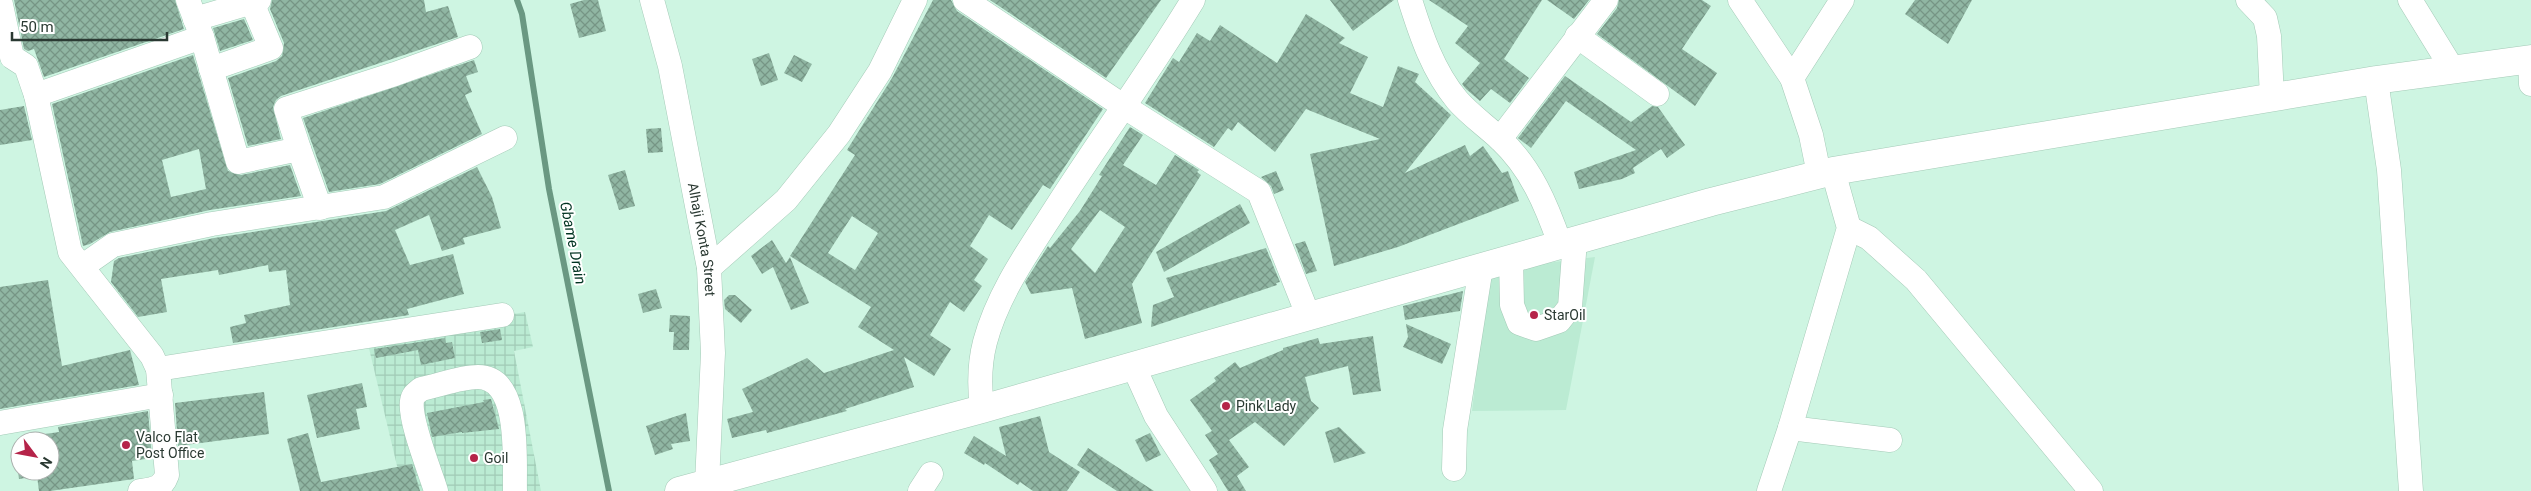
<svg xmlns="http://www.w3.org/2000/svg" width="2531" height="491" viewBox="0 0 2531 491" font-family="Roboto,sans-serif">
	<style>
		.built { fill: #bbebd3 }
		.industrial { fill: url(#industrial-grid) }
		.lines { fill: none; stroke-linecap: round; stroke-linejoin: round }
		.stream { stroke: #6a9882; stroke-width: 6 }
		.building { fill: url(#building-cross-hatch); fill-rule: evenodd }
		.minor-casing { stroke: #a4cab7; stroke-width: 25 }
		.major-casing { stroke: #a4cab7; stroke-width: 29 }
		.minor { stroke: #fff; stroke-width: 24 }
		.major { stroke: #fff; stroke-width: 28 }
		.poi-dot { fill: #b52449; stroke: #fff; stroke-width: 2 }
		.labels { text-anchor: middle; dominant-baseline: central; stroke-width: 4; stroke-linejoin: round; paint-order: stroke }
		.street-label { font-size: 14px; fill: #2a3932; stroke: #fff }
		.poi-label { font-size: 14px; fill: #2a3932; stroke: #fff; text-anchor: start }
		.water-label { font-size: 15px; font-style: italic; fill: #003321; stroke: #fff }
	</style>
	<defs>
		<pattern id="industrial-grid" width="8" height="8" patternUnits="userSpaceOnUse" patternTransform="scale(1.25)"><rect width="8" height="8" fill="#bbebd3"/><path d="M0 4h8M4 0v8" fill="none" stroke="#a1cab6"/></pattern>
		<pattern id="building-cross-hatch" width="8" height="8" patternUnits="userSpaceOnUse" patternTransform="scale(1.25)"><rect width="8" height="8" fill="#90b6a3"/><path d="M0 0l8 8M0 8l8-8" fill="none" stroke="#769585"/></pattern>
	</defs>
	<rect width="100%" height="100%" fill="#cef5e2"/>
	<!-- built -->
	<path class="built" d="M1595,257L1566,410L1472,411L1489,270Z"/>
	<!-- industrial -->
	<path class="industrial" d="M525,312L533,347L514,351L541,491H403L367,340Z"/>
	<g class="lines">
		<!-- stream -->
		<path class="stream" d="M517,0L522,14L549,189L609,491"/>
	</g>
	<!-- building -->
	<path class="building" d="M14,0H175L184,29L44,77L34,49L28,51L24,49Z
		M272,0H424L426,12L448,6L458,37L281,96L276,100L273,107L281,139L248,146L228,78L276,61L282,56L284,43L270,9Z
		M584,0H598L606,31L579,38L570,4Z
		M933,0H951L957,11L1103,109L1050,189L1043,185L1012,230L989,215L970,246L988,259L974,280L982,286L964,312L950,302L930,335L951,349L934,376L904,357L914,387L845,409L847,411L767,433L766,430L732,438L727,419L753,412L742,389L807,358L824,373L894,350L858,327L871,307L790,256L855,155L847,150L892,78ZM852,216L878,233L855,270L828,253Z
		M990,0H1161L1106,78Z
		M1330,0H1394L1353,31Z
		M1429,0H1542L1504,59L1529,78L1510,103L1491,89L1480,101L1466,89L1462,84L1480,63L1455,43L1468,26Z
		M1547,0H1589L1574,19Z
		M1619,0H1702L1711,6L1682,49L1717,73L1695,106L1597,34L1617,8Z
		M1915,0H1972L1948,44L1905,14Z
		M1306,14L1345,38L1339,43L1368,57L1350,93L1383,107L1398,66L1419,74L1415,82L1451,115L1405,173L1465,145L1470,156L1483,146L1502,173L1508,171L1519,201L1398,247L1334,266L1310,154L1380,139L1306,109L1275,152L1238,122L1232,131L1228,128L1214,147L1145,103L1173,58L1179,62L1197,33L1210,41L1220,25L1277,63Z
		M244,19L253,40L220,51L213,28Z
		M769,53L778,80L761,86L752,59Z
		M193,55L228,171L241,175L290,165L301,196L210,210L110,232L90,244L83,246L52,104ZM199,149L206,189L171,197L162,160Z
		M794,55L812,64L802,82L784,73Z
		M474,60L478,72L466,76L472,92L465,95L482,134L380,184L329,192L303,118Z
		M1565,76L1631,122L1652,106L1658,107L1685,145L1667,158L1661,149L1633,168L1635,173L1622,179L1579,189L1574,172L1636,150L1566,101L1531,148L1518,138Z
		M24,106L32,140L0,145V110Z
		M1130,127L1143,135L1123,165L1156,185L1175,155L1199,170L1197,172L1201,175L1132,284L1142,323L1085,339L1072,288L1031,294L1025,282L1048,246L1050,248L1080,211L1102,176L1099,175ZM1100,210L1125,227L1095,273L1071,249Z
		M661,128L663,152L648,153L646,129Z
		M477,167L492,197L501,228L463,238L465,244L442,251L429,215L395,230L410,265L453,254L464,294L407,309L409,315L233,343L230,327L246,323L244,315L290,305L286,270L269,272L268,265L219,275L218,270L161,279L167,312L138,317L111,282L114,261L119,258L214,238L386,211Z
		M625,170L635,206L619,210L608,175Z
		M1276,171L1284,190L1274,194L1271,186L1261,177Z
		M1240,204L1250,223L1164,272L1156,252Z
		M772,240L786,263L790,257L809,303L791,310L773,267L762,274L751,256Z
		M1305,241L1317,271L1306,274L1295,244Z
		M1266,248L1280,282L1276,283L1277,285L1151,327L1153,305L1174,297L1166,278Z
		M48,280L62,366L130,350L139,385L0,409V287Z
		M656,289L662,308L643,313L638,294Z
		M1463,291L1460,311L1405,320L1403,306Z
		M729,295H735L752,310L741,323L725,309L724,300Z
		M670,315L690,316L689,350H673L674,332H669Z
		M1406,324L1451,344L1442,364L1403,347L1408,337Z
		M500,329L502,340L482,343L480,332Z
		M1373,336L1381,391L1353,395L1348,366L1305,377L1311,401L1319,408L1284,446L1255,422L1229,440L1249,467L1237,476L1246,491H1228L1209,460L1218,454L1205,435L1212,431L1190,400L1216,381L1214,378L1235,362L1240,368L1283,350V348L1318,338L1320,344Z
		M445,338L446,343L452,342L455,358L421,365L418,350L376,358L374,349Z
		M362,383L367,407L356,409L360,429L317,438L307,395Z
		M264,392L269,434L178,446L175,403Z
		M491,399L499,429L462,433V432L432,437L427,413L484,402L483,400Z
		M148,411L152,458L132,461L134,479L50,491H39L37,476L19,479L15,450L20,449V471H50V441H46L45,434L59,432L58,427Z
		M686,413L690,441L671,444L673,449L655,455L646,426Z
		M1040,416L1049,452L1080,472L1067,491H1033L1020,482L1018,485L985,463L984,465L964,453L974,436L1006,456L999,427Z
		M1339,427L1366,453L1334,463L1325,432Z
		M308,433L321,482L412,464L420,491H300L287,439Z
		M1150,433L1161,455L1146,462L1135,440Z
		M1088,448L1154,491H1117L1077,465Z"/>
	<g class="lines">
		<!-- minor casing -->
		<g class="minor-casing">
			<g id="minor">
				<path d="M0,0L12,57L26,66L36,95L70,252L152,356L158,369L167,475C162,489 153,489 140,491"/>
				<path d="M188,0L202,37L238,162L299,149L320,208"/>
				<path id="s1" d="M652,0L670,66L709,268L713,353L707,483L712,491"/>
				<path d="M965,0L1123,106L1259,192L1308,315"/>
				<path d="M1410,0C1421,35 1433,71 1457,100C1469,114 1486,126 1500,139C1531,168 1546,204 1560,244"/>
				<path d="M1740,0L1792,78L1811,135L1819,174"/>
				<path d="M2248,0L2265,18L2269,36L2272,97"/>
				<path d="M2410,0L2453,70"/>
				<path d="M195,19L259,0"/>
				<path d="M1577,36L1657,94"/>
				<path d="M2530,60L2531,84"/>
				<path d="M211,69L271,48L251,0"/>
				<path d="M1792,78L1842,0"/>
				<path d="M2376,80L2389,170L2411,491"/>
				<path d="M36,95L202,37"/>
				<path d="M1500,139L1606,0"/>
				<path d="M299,149L286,109L395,74L470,47"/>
				<path d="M1849,228L1869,238L1916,280L2091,491"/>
				<path d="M1511,258L1512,305L1519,323L1536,329L1559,321L1570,307L1575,240"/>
				<path d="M83,266L113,245L212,224L384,197L505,138"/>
				<path d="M709,268L786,200L839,134L880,71L915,0"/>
				<path d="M1133,365L1156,416L1205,491"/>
				<path d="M158,369L502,315"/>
				<path d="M982,409C979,385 979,365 985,342C998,293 1029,250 1056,208C1101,138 1150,71 1193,0"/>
				<path d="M0,423L161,395"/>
				<path d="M1790,428L1890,440"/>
				<path d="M1454,469L1455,430L1481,267"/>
				<path d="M436,491C430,471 409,420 412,401C413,395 416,393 421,389C438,386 459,377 478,377C522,377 514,462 515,491"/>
				<path d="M920,491L931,474"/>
				<path d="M1769,491L1790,428L1849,228L1833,171"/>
			</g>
		</g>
		<!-- major casing -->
		<g class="major-casing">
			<path id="major" d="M679,491L982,409L1711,202L1833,171L2376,80L2531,59"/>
		</g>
		<!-- minor -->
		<use href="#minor" class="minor"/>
		<!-- major -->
		<use href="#major" class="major"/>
	</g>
	<!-- markers -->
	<g class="poi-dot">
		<circle cx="1534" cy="315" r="5"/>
		<circle cx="1226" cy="406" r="5"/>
		<circle cx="126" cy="445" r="5"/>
		<circle cx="474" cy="458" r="5"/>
	</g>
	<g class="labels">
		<!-- street labels -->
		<g class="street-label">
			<text stroke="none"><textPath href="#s1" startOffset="245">Alhaji Konta Street</textPath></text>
		</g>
		<!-- poi labels -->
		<g class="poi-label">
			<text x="1544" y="315">StarOil</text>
			<text x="1236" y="406">Pink Lady</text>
			<text x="136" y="437">Valco Flat<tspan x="136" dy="16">Post Office</tspan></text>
			<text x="484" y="458">Goil</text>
		</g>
		<!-- water labels -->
		<g class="water-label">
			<text transform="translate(573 243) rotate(79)">Gbame Drain</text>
		</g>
	</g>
	<!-- north arrow -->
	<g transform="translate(35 456) rotate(122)"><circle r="24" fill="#ffffff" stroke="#aab0ad"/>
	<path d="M0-4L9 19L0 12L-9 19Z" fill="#b52449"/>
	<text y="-8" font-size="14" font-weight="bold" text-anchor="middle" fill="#2a3932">N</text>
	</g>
	<!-- scale -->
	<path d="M12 32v8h155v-8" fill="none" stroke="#2a3932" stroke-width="2.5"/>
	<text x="20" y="32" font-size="15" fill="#2a3932" stroke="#ffffff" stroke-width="4" paint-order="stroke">50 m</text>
</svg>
